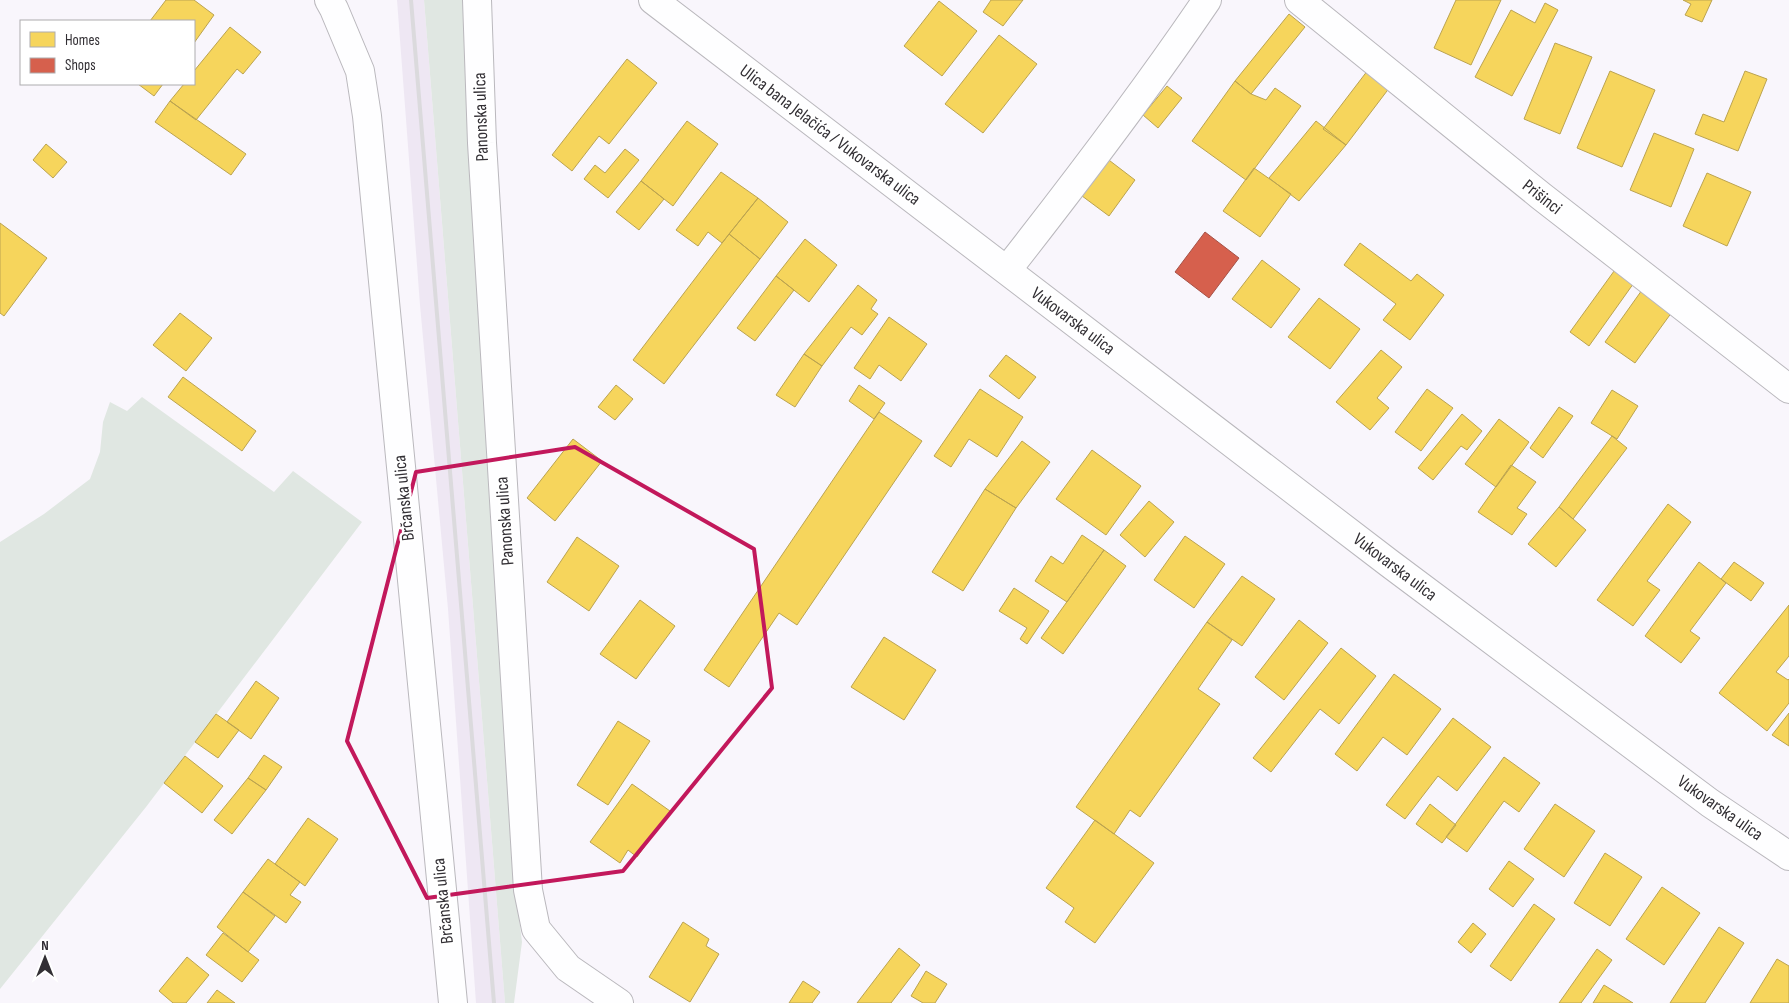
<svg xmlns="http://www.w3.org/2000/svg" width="1789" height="1003" viewBox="0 0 1789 1003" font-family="'Sofia Sans Condensed',sans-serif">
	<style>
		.built { fill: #eee7f3 }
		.green { fill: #e0e7e2 }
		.homes { fill: #f6d55c; stroke: #bba350 }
		.shops { fill: #d6604d; stroke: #a55146 }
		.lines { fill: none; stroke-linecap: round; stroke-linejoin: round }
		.minor-casing { stroke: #bab8bd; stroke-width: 30 }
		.secondary-casing { stroke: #bab8bd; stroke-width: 30 }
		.minor { stroke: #fefeff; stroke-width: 28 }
		.secondary { stroke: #fefeff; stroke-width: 28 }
		.rail { stroke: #dbdadd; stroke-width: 4 }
		.marked { fill: none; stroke: #c2185b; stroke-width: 4; stroke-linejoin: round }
		.labels { text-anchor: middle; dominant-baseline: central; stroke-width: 5; stroke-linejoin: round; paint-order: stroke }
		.street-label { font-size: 18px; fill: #322f34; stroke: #fff }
	</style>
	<rect width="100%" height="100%" fill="#f9f6fc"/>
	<!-- built -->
	<path class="built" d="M397,0H424L505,1003H476L448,609L420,305Z"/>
	<!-- green -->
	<path class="green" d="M424,0H465L517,901L522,942L514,1003H505Z
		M142,397L274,492L293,471L362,522L146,807L0,989V542L44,514L90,479L100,452L103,422L110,402L127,411Z"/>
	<!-- homes -->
	<path class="homes" d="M166,0H194L214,15L194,43V21H150Z
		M991,0H1023L1003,26L983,12Z
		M1456,0H1501L1471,65L1434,48Z
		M1683,0H1712L1702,22L1685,15L1691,4Z
		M939,1L977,31L942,76L904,46Z
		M1545,3L1558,10L1512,96L1475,77L1511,10L1535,23Z
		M1289,14L1305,27L1251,94L1235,81Z
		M230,27L261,52L243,74L237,69L196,120L170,101L184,84H194V71Z
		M999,35L1037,64L983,133L945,104Z
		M1555,43L1592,57L1560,134L1524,119Z
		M627,59L657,83L609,144L599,136L572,171L552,155Z
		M1368,70L1390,87L1346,145L1323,129Z
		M1610,71L1655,90L1622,167L1577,148Z
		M1745,71L1767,79L1738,151L1695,134L1703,114L1724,122Z
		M1235,81L1251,94L1266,100L1275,88L1301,106L1246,180L1192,141Z
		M138,84H163L154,96Z
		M1167,86L1182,98L1158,128L1143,115Z
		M170,101L246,154L231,175L155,122Z
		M687,121L718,144L673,206L641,181Z
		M1316,121L1346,145L1299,201L1269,178Z
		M1654,133L1694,149L1671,207L1630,190Z
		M46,144L67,162L53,178L33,160Z
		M625,149L639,160L608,198L584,179L595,165L605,173Z
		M1101,154L1135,180L1109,216L1074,190Z
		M1254,168L1291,194L1260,237L1223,211Z
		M721,172L758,198L722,243L708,232L698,246L676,230Z
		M1707,173L1751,192L1727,246L1683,226Z
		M641,181L664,199L639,230L616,212Z
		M758,198L788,222L760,259L729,234Z
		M0,223L47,258L4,316L0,313Z
		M729,234L760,259L664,384L633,360Z
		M805,239L837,265L809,302L776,276Z
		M1360,243L1411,281L1417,274L1444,295L1410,340L1383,320L1396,304L1344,265Z
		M1262,260L1300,289L1271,328L1232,299Z
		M1617,267L1636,280L1589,346L1570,332Z
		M776,276L794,290L755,341L737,328Z
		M858,285L877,300L871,309L878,314L862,335L851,327L822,366L804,354Z
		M1642,290L1672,312L1635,363L1605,342Z
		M1319,298L1360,329L1330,369L1288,337Z
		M180,313L212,338L186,371L153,345Z
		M889,317L927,344L901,381L879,365L870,379L854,368Z
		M1381,350L1402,367L1377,398L1389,408L1370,430L1336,402Z
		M804,354L822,366L795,407L776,395Z
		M1006,355L1036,377L1019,399L989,376Z
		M183,377L256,431L242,451L168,397Z
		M616,385L633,399L615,420L598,407Z
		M859,385L885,403L874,419L849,401Z
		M980,389L1023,417L997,457L969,439L951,467L934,456Z
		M1427,389L1453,408L1421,451L1395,432Z
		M1612,390L1638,406L1617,439L1591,423Z
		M1559,407L1573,416L1543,458L1530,448Z
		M879,412L922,441L797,625L779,613L729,687L704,670Z
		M1462,414L1482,431L1467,450L1461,446L1433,480L1418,468Z
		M1499,419L1529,442L1496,487L1465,464Z
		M1612,436L1627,448L1573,519L1559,507Z
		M573,439L602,461L555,521L527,498Z
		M1022,441L1050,462L1016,508L985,489Z
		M1092,450L1141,486L1106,535L1056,499Z
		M1511,465L1536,482L1517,508L1527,514L1512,535L1478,512Z
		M985,489L1016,508L963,591L932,572Z
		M1149,501L1174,522L1145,557L1120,535Z
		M1668,504L1691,522L1647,581L1660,590L1633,626L1597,600Z
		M1559,507L1586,530L1556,567L1528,544Z
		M1082,535L1104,550L1067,602L1035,581L1051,556L1063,564Z
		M1185,536L1225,564L1194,608L1154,580Z
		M577,537L619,566L589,611L547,582Z
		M1104,550L1126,566L1063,654L1041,638Z
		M1699,562L1726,583L1690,631L1700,638L1681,663L1645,636Z
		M1734,562L1764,583L1751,601L1721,579Z
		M1242,576L1275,599L1242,646L1207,622Z
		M1014,588L1049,611L1027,644L1020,639L1027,628L999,611Z
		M640,600L675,626L636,679L600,654Z
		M1789,605V656L1776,672L1788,680L1789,679V703L1767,731L1719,693Z
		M1299,620L1328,643L1284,700L1255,677Z
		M1207,622L1232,640L1198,689L1220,704L1140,817L1130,810L1114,834L1076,807Z
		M884,637L936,670L904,720L851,687Z
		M1341,648L1376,676L1339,724L1320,709L1271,772L1253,758Z
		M1394,674L1441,709L1407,755L1383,737L1357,771L1335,754Z
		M256,681L279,698L251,739L227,722Z
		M1789,713V746L1772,735Z
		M216,714L239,730L218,758L195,742Z
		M1453,718L1491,747L1457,791L1438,776L1405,819L1386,805Z
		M618,721L650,741L608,805L577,785Z
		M264,755L282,767L266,790L248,778Z
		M185,756L223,786L202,813L164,783Z
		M1504,757L1540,783L1519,812L1504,801L1467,852L1446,837Z
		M248,778L266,790L232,834L214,820Z
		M632,784L670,811L637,857L628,850L620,863L590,842Z
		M1430,804L1456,825L1442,843L1416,824Z
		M1555,804L1595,831L1564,877L1524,849Z
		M308,818L338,839L305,886L275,864Z
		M1095,820L1154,863L1095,943L1065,922L1074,908L1046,888Z
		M1605,853L1642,877L1610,926L1574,903Z
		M268,859L300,882L290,895L301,902L286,923L243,892Z
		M1509,861L1534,879L1513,907L1489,889Z
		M1662,887L1700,913L1664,965L1626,939Z
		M243,892L275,916L248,952L217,927Z
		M1534,904L1555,919L1511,981L1490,966Z
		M683,922L709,939L706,946L719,954L690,1002L649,977Z
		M1473,923L1486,934L1471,953L1458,942Z
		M1719,927L1744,943L1705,1003H1670Z
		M223,933L259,960L242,982L206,955Z
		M899,948L920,965L891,1003H857Z
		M1597,949L1612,960L1581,1003H1559Z
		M187,957L209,975L186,1003H173L159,991Z
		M1777,959L1789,966V1003H1750Z
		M926,971L947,984L935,1003H923L911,996Z
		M803,981L820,992L812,1003H789Z
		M1604,985L1633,1003H1593Z
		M217,990L235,1003H207Z"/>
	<!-- shops -->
	<path class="shops" d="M1205,232L1239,258L1209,298L1175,272Z"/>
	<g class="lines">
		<!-- minor casing -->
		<g class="minor-casing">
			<path id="minor" d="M329,0L334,9L360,71L367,116L453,1003
				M477,0L482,143L528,890L536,929L568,968L619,1003
				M1299,0L1541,196L1789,389
				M1007,270C1076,182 1144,93 1207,0"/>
		</g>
		<!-- secondary casing -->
		<g class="secondary-casing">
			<path id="secondary" d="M653,0L1389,563L1710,803L1789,856"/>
		</g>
		<!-- minor -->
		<use href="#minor" class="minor"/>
		<!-- secondary -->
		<use href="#secondary" class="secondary"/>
		<!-- rail -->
		<path class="rail" d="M411,0L494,1003"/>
	</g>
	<!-- marked area -->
	<path class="marked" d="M575,447L754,549L772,688L623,871L427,898L347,741L416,472Z"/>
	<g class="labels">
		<!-- street labels -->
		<g class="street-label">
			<text transform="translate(481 117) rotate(-92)">Panonska ulica</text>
			<text transform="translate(830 135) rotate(37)">Ulica bana Jelačića / Vukovarska ulica</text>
			<text transform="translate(1542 197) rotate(38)">Prišinci</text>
			<text transform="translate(1073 321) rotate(37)">Vukovarska ulica</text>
			<text transform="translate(404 498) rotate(-96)">Brčanska ulica</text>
			<text transform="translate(505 521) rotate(-94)">Panonska ulica</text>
			<text transform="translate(1395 567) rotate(37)">Vukovarska ulica</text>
			<text transform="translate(1720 808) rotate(35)">Vukovarska ulica</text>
			<text transform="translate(443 901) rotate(-96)">Brčanska ulica</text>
		</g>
	</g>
	<!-- legend -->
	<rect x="20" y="20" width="175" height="65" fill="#ffffff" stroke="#adacae"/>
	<rect x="30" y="32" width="25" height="15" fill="#f6d55c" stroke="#adacae"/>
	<text x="65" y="45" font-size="15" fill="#322f34">Homes</text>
	<rect x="30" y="58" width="25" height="15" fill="#d6604d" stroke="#adacae"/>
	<text x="65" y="70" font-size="15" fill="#322f34">Shops</text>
	<!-- north arrow -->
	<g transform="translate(45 958)" stroke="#ffffff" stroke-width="4" paint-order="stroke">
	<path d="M0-4L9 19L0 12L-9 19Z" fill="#322f34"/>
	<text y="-8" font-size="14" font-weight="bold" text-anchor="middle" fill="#322f34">N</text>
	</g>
</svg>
